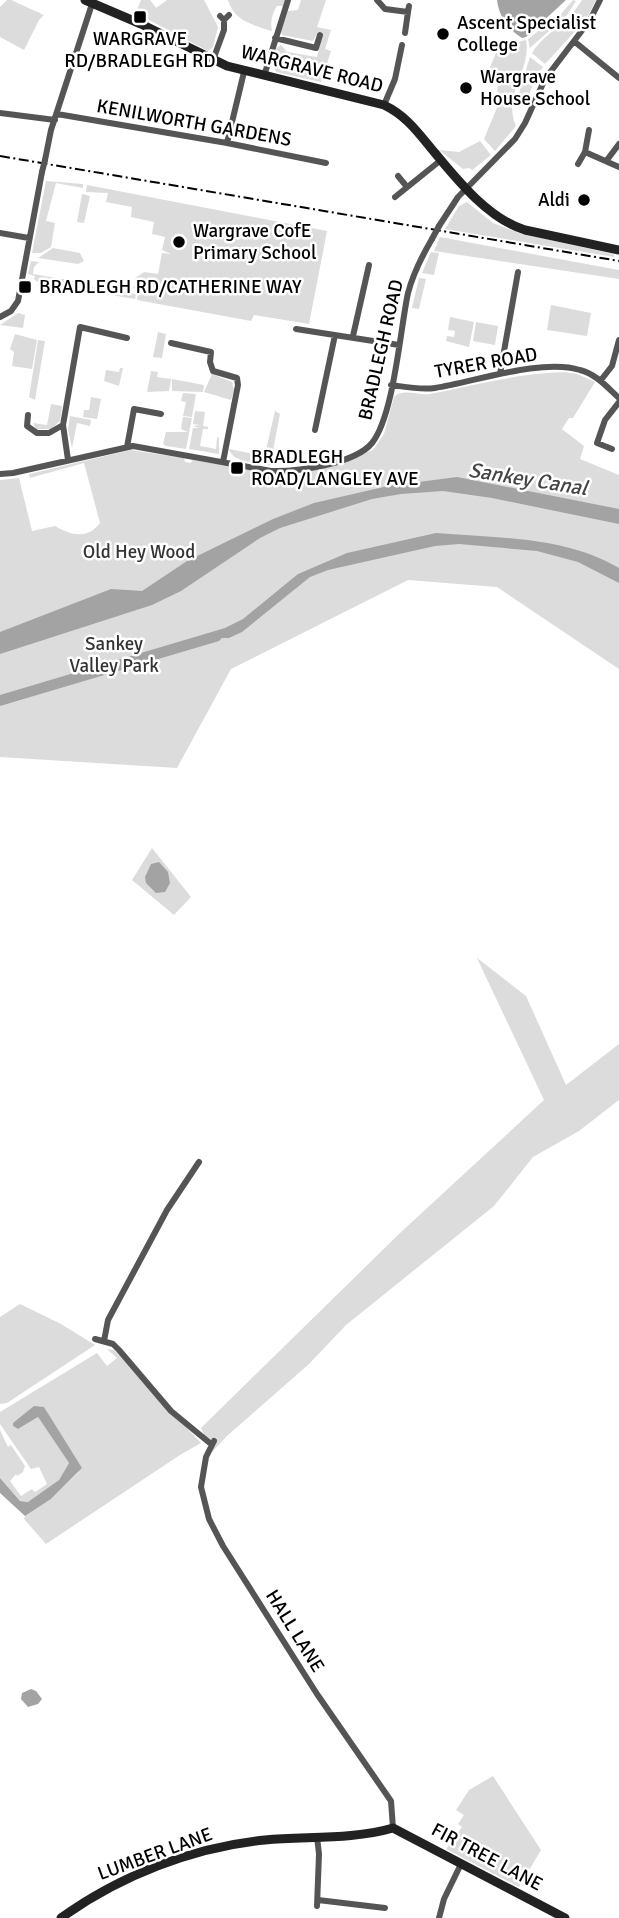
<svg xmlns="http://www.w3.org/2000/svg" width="619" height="1918" viewBox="0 0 619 1918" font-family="Signika,sans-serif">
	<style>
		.green { fill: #dcdcdc }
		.water { fill: #a3a3a3 }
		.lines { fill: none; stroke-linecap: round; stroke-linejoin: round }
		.street { stroke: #555; stroke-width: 6 }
		.secondary { stroke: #222; stroke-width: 9 }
		.rail { stroke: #000; stroke-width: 2; stroke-dasharray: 10 3.5 2 3.5; stroke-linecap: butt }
		.street-bridge { stroke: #555; stroke-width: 6 }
		.poi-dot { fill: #000; stroke: #fff; stroke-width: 2.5 }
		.labels { text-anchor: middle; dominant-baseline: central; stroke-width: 5; stroke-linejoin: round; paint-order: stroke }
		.poi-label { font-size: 19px; fill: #000; stroke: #fff; text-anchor: start }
		.street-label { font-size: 19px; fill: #000; stroke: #fff }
		.park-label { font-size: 19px; fill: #333; stroke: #fff }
		.water-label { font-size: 21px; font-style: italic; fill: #444; stroke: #fff }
	</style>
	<rect width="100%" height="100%" fill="#fff"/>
	<!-- green -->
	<path class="green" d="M7,0H11L44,15L39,20L24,50L0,37V7Z
		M141,0H150L156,8L167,0H204L218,27L213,47L208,51L149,20L137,10Z
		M228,0H285L283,6H277C272,14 270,21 272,31C253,25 234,21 228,0Z
		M301,0H326L317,27L331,30L325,49L331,51L321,82L276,72C272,62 271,50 281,45L287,52L317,57L323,33L318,32L313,41L282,35L281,31L288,11L298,10Z
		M573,0L576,1L567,15L530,48L528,39L561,14Z
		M582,0H596L582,27L580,26L545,64L532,53C546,31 567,25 582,0Z
		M526,40C532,69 502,95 516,126L495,151L484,139L501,98L497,97L498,78L487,74L500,44L516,51L518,42Z
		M530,57L543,67C535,77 531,88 528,100L518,96Z
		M480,141L491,155L472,170L469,168L463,169L439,150L459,152Z
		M46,181L83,184V188L56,183L46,221L55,223L51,247L41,253H32Z
		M87,185L327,231L309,324L254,315L251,321L137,300L138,290L133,288L135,285V278L144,272L158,274L162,253L171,254L162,250L165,237L152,234L154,222L131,217L132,207L106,202L108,193L86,192Z
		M82,194L90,196L84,223L77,222Z
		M467,202L493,223L522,234L614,254V257L445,229L459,206Z
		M440,237L619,270V279L434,251Z
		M53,248L80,253L84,261L78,264L38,258Z
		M431,252L439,253L434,275L422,273Z
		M31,261L39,262L34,267L33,274L86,283L93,287L91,293L38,282L34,279L35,276L28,274Z
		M419,278L426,279L419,309L412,308Z
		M94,287L136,294L135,299L94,292Z
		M551,305L591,313L587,336L547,330Z
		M18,313L25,315L23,328L0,325Z
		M450,317L474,322L469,347L446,341L447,336L454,337L455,331L448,330Z
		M476,322L498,326L495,345L473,341Z
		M158,332L166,334L162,358L153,357Z
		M15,334L37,340L32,369L12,366L14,352L10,349Z
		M38,340L45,341L35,400L29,397Z
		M120,368H123L119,386L104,381L106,370L119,372Z
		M151,371L158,372L157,377L171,379L169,391L147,392Z
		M565,372L577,374L595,382L573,418H569L562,429L584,446L580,459L619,475V669L497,587L408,580L231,669L177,768L0,757V480L19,478L32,531L55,526C71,535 87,540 100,523L84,463L30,478L29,474L131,450L184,458L185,462L191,463L192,460L288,475H301L373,450L384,434L394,397C403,388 418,396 430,394C476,385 518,373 565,372Z
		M212,374L232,382L234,390L231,400L204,392Z
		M172,379L204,385L203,392L172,391Z
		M183,393L196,394L192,417L183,416L186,402L181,401Z
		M91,397L101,399L97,419L83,417L84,410H89Z
		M51,404L62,406L60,421L51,429H36L33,423L47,425Z
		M195,411L205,412L203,426L208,427V429H203L200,446L216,449L217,438L219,437V454L189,449L193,428H199L193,426L200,425L193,424Z
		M275,411L280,414L270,466L263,463Z
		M70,416L91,420L90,426L77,423L72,448L68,429Z
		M183,417L192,418L186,449L166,446L163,444L166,432H188L181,429Z
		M229,449L263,456L262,464C250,461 233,462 229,449Z
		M152,848L191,897L174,915L132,880Z
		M477,958L526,996L566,1085L619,1044V1100L579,1131L533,1157L494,1206L346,1325L309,1364L227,1436L212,1452L201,1428L400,1233L544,1100Z
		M20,1304L61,1324L95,1345L7,1403L0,1404V1317Z
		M107,1349L114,1350L119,1355L201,1443L180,1455L46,1544L24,1519L25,1516L51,1499L79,1472L44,1407L13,1426L18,1429L38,1417L69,1463L59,1480L29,1502L20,1501L0,1478V1430L8,1447L11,1445L25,1466L23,1472L17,1476L16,1474L10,1481L21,1496L32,1489L35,1492L47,1484L39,1467L31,1469L0,1424V1412L97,1353L107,1366L117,1358Z
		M493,1776L541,1850L519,1887L446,1849L462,1827L458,1824L464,1815L456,1810L469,1790Z"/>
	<!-- water -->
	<path class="water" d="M497,0H566L526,37L522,38C508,30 499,16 497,0Z
		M457,477L619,509V524L492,498L443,491L401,494L372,499L280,528L260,538L181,591L152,605L0,654V632L111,589L142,591L187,561L273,519L314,503L388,486Z
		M436,533C497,538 565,536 619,568V583L578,562L537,551L459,544L435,546L328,570L310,577L242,632L229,638H222L219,641L0,706V695L225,628L243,619L298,574L347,553Z
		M159,862L168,872L170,883L165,892L156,893L146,883L145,877L151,864Z
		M34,1406L44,1407L82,1468L51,1499L25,1516L0,1493V1478L20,1501L28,1502L59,1480L69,1463L38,1417L18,1429L13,1426V1423Z
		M31,1689L36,1691L42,1699L38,1704L28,1707L21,1699L22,1693Z"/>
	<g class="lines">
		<!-- street -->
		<path class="street" d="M377,0L385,9L408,12L409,6
			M220,16L224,20L229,15
			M405,33L408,12
			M275,38L316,48L320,35
			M575,42L619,78
			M213,60L224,30V20
			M264,76L288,0
			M384,105L395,79L402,45
			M0,113L55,120
			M57,114L227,143L326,163
			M227,143L244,72
			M585,152L619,167
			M45,160L51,130L92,4
			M607,160L619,144
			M578,164L585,152L589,130
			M398,176L407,187
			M395,197L441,160
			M439,226L458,197L515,139L525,123L545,79L590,20L600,0
			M0,233L29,238
			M0,317L11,311L18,301L42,172
			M296,329L399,345
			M353,336L369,265
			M171,343L211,352L210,362L213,371L237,378L238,385L223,462
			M500,374L518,272
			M601,380L612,366L619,340
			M391,385C406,387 420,390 435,388C474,382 542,358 580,370C596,374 607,387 619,398
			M28,415L27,426L37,433H49L63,425
			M315,430L335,335
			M127,447L134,409L161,414
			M612,449L597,443L605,420L619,402
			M68,460L63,425L80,327L127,338
			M0,474L13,473L133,446L271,471C296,472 355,464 372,443C394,415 400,330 408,293C413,274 422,256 432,239
			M95,1339L113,1344L119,1350L171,1411L211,1444
			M104,1341L108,1320L167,1210L199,1162
			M214,1441L206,1457L201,1487L209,1519L223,1546L317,1694L391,1801L393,1828
			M317,1837L319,1854L317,1906
			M318,1900L385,1908
			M439,1918L444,1899L461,1864"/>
		<!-- secondary -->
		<path class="secondary" d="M85,0L141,24L227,66L384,105C407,116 419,134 435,153C458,181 489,219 525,230L619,250
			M61,1918C119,1876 193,1847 265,1840C306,1836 352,1840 393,1828L565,1918"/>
		<!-- rail -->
		<path class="rail" d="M0,156L619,261"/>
		<!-- street-bridge -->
		<path class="street-bridge" d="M42,172L45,160
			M432,239L439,226"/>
	</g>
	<!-- markers -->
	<g class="poi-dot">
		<rect x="133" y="10" width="14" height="14" rx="3.5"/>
		<circle cx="443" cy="34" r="7"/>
		<circle cx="466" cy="88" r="7"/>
		<circle cx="584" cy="200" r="7"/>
		<circle cx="179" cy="242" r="7"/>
		<rect x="18" y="280" width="14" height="14" rx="3.5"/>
		<rect x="230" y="461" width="14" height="14" rx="3.5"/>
	</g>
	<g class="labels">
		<!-- poi labels -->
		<g class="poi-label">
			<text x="457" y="23">Ascent Specialist<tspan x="457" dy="22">College</tspan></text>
			<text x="140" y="39" text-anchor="middle">WARGRAVE<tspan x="140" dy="22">RD/BRADLEGH RD</tspan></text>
			<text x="480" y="77">Wargrave<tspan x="480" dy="22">House School</tspan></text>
			<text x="570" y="200" text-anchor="end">Aldi</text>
			<text x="193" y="231">Wargrave CofE<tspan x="193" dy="22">Primary School</tspan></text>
			<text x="39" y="287">BRADLEGH RD/CATHERINE WAY</text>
			<text x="251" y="457">BRADLEGH<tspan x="251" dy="22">ROAD/LANGLEY AVE</tspan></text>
		</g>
		<!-- street labels -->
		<g class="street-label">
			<text transform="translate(312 69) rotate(14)">WARGRAVE ROAD</text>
			<text transform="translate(194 123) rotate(10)">KENILWORTH GARDENS</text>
			<text transform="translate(381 350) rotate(-77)">BRADLEGH ROAD</text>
			<text transform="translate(486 363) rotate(-10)">TYRER ROAD</text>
			<text transform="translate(295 1631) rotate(58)">HALL LANE</text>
			<text transform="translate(155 1854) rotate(-20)">LUMBER LANE</text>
			<text transform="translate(487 1857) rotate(28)">FIR TREE LANE</text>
		</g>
		<!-- park labels -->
		<g class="park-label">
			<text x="139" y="552">Old Hey Wood</text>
			<text x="114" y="644">Sankey<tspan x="114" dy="22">Valley Park</tspan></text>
		</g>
		<!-- water labels -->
		<g class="water-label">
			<text transform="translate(528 479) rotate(9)">Sankey Canal</text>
		</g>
	</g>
</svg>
